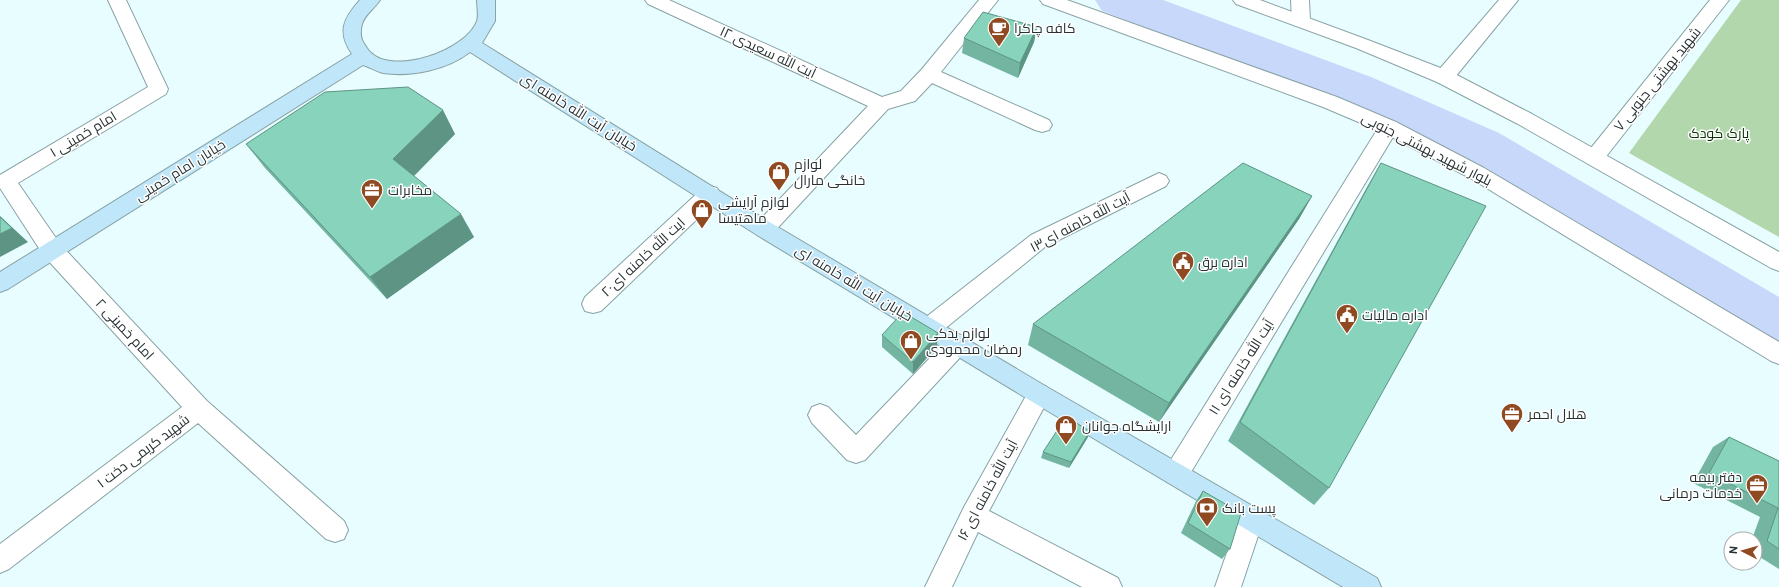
<svg xmlns="http://www.w3.org/2000/svg" width="1779" height="587" viewBox="0 0 1779 587" font-family="Roboto,Cairo,sans-serif">
	<style>
		.green { fill: #b2d7ad }
		.lines { fill: none; stroke-linecap: round; stroke-linejoin: round }
		.river { fill: #c8d8fa; fill-rule: evenodd }
		.minor-casing { stroke: #89a2a4; stroke-width: 2 }
		.tertiary-casing { stroke: #89a2a4; stroke-width: 2 }
		.secondary-casing { stroke: #89a2a4; stroke-width: 2 }
		.minor { fill: #fff; fill-rule: evenodd }
		.tertiary { fill: #fff; fill-rule: evenodd }
		.secondary { fill: #c0e7f9; fill-rule: evenodd }
		.wall { fill: #74b5a1 }
		.shaded-wall { fill: #5e9483 }
		.building { fill: #87d3bb; stroke: #5e9483 }
		.labels { text-anchor: middle; dominant-baseline: central; stroke-width: 3; stroke-linejoin: round; paint-order: stroke }
		.poi-label { font-size: 14px; fill: #283233; stroke: #fff; text-anchor: start }
		.street-label { font-size: 14px; fill: #283233; stroke: #fff }
		.park-label { font-size: 14px; fill: #083503; stroke: #fff }
	</style>
	<rect width="100%" height="100%" fill="#e7fdff"/>
	<!-- green -->
	<path class="green" d="M1741,0H1779V237L1629,153Z"/>
	<g class="lines">
		<!-- river -->
		<path class="river" d="M1095,0H1163L1371,77L1499,133L1779,297V351L1758,343L1463,161L1337,101L1102,11Z"/>
		<!-- minor casing -->
		<g class="minor-casing">
			<path id="minor" d="M108,0H126L168,89L166,94L18,183L60,244L207,401L344,521L348,530L344,539L335,542L326,539L198,423L9,569L0,573V544L182,407L44,256L0,188V175L148,87Z
				M645,0H669L882,97L901,91L922,69L979,0H998L941,72L1049,120L1052,125L1049,130L1042,132L1035,130L932,83L915,101L888,109L771,235L764,237L757,235L753,229L757,223L868,106L648,4Z
				M1291,0H1309L1310,21L1307,25L1301,27L1295,25L1292,21Z
				M1499,0H1518L1451,82L1444,84L1437,82L1435,77L1437,72Z
				M1710,0H1729L1601,163L1594,166L1587,163L1584,158L1587,153Z
				M1389,120L1396,122L1399,127L1185,482L1176,486L1167,482L1164,474L1167,466L1382,122Z
				M1159,173L1166,176L1169,181L1166,186L1045,247L937,335L929,338L921,335L918,328L921,321L1031,235Z
				M710,186L717,188L720,194L717,200L601,311L593,313L585,311L582,304L585,297L703,188Z
				M958,334L966,337L969,344L966,351L865,460L856,463L847,460L812,423L808,415L812,407L820,404L828,407L856,435L950,337Z
				M1039,384L1047,387L1051,394L989,511L1118,578L1122,587H1082L978,532L952,587H925L964,507L1031,387Z
				M1251,506L1260,509L1264,518L1241,587H1215L1242,509Z"/>
		</g>
		<!-- tertiary casing -->
		<g class="tertiary-casing">
			<path id="tertiary" d="M1040,0H1067L1337,97L1396,122L1484,168L1779,342V364L1771,361L1470,178L1382,132L1323,107L1043,4Z
				M1233,0H1260L1368,40L1451,72L1532,114L1779,252V271L1771,268L1518,124L1437,82L1356,48L1236,4Z"/>
		</g>
		<!-- secondary casing -->
		<g class="secondary-casing">
			<path id="secondary" d="M360,0H380C374,9 365,14 362,24C360,32 360,39 365,45C366,47 368,50 370,52C393,76 466,51 477,21C479,16 477,6 477,0H495V21L482,43L771,223L1047,387L1377,578L1381,587H1343L1031,401L757,235L470,52C447,70 411,77 383,73C376,71 369,67 363,65L8,289L0,292V272L352,54C337,32 343,19 360,0Z"/>
		</g>
		<!-- minor -->
		<use href="#minor" class="minor"/>
		<!-- tertiary -->
		<use href="#tertiary" class="tertiary"/>
		<!-- secondary -->
		<use href="#secondary" class="secondary"/>
	</g>
	<!-- wall -->
	<path class="wall" d="M1037,27L1034,42L1018,78L962,53L964,38Z
		M455,134L414,176L474,237L387,299L265,168L246,144Z
		M1381,163L1329,488L1314,505L1228,441L1367,187Z
		M1312,196L1299,219L1159,422L1028,345L1033,324Z
		M882,335L937,346L913,374L882,347Z
		M1088,437L1069,468L1041,458L1043,452Z
		M1729,437L1779,461V569L1755,554V539H1752L1760,517L1693,483L1713,447Z
		M1203,491L1230,549L1222,559L1181,533L1196,501Z"/>
	<!-- shaded-wall -->
	<path class="shaded-wall" d="M1037,27L1034,42L1018,78L1020,63Z
		M443,110L455,134L407,183L393,159Z
		M1312,196L1299,219L1159,422L1169,403Z
		M461,214L474,237L387,299L370,277Z
		M0,216L28,242L0,257Z
		M938,333L937,346L913,374V362Z
		M1090,431L1088,437L1069,468L1071,462Z"/>
	<!-- building -->
	<path class="building" d="M983,12L1037,27L1020,63L964,38Z
		M408,87L443,110L393,159L461,214L370,277L246,144L325,92Z
		M1243,163L1312,196L1169,403L1033,324Z
		M1381,163L1486,206L1329,488L1240,422Z
		M0,217L12,228L0,234Z
		M903,312L938,333L913,362L882,335Z
		M1066,417L1090,431L1071,462L1043,452Z
		M1729,437L1779,461V549L1767,541L1778,508L1709,473Z
		M1203,491L1241,513L1230,549L1188,523Z"/>
	<!-- icons -->
	<defs>
		<g id="cafe-pin" transform="scale(1.15)"><path d="M0 17L-7.5 6A9.5 9.5 0 1 1 7.5 6Z" fill="#904a21" stroke="#fff"/><path d="M-5.5-4.5H6V0H3Q3 3.5 0 3.5H-2.5Q-5.5 3.5-5.5 0ZM3-3.2v2h1.7v-2ZM-6 4.5H4V6H-6Z" fill="#fff"/></g>
		<g id="shop-pin" transform="scale(1.15)"><path d="M0 17L-7.5 6A9.5 9.5 0 1 1 7.5 6Z" fill="#904a21" stroke="#fff"/><path d="M-5-2.5h2.3a2.7 3.5 0 0 1 5.4 0H5L5.5 6h-11ZM-1.5-2.5h3a1.5 2.3 0 0 0-3 0Z" fill="#fff"/></g>
		<g id="office-pin" transform="scale(1.15)"><path d="M0 17L-7.5 6A9.5 9.5 0 1 1 7.5 6Z" fill="#904a21" stroke="#fff"/><path d="M-6-3h4V-5.5h4V-3h4V5H-6ZM-1-4.5V-3h2v-1.5ZM-6 0V1H6V0Z" fill="#fff"/></g>
		<g id="civic-pin" transform="scale(1.15)"><path d="M0 17L-7.5 6A9.5 9.5 0 1 1 7.5 6Z" fill="#904a21" stroke="#fff"/><path d="M-.6-6.5H3V-4.5H.6V-3L4-1V1h2V6H-6V1h2V-1L-.6-3ZM-1.2 2.5V6h2.4V2.5Z" fill="#fff"/></g>
		<g id="bank-pin" transform="scale(1.15)"><path d="M0 17L-7.5 6A9.5 9.5 0 1 1 7.5 6Z" fill="#904a21" stroke="#fff"/><path d="M-6-4H6V4H-6ZM0-2.3a2.3 2.3 0 1 0 0 4.6a2.3 2.3 0 1 0 0-4.6Z" fill="#fff"/></g>
	</defs>
	<g fill-rule="evenodd">
		<use href="#cafe-pin" x="999" y="28"/>
		<use href="#shop-pin" x="779" y="172"/>
		<use href="#office-pin" x="372" y="190"/>
		<use href="#shop-pin" x="702" y="210"/>
		<use href="#civic-pin" x="1183" y="262"/>
		<use href="#civic-pin" x="1347" y="315"/>
		<use href="#shop-pin" x="911" y="341"/>
		<use href="#office-pin" x="1512" y="414"/>
		<use href="#shop-pin" x="1066" y="426"/>
		<use href="#office-pin" x="1757" y="485"/>
		<use href="#bank-pin" x="1207" y="508"/>
	</g>
	<g class="labels">
		<!-- poi labels -->
		<g class="poi-label">
			<text x="1014" y="28">کافه چاکرا</text>
			<text x="794" y="164">لوازم<tspan x="794" dy="16">خانگی مارال</tspan></text>
			<text x="388" y="190">مخابرات</text>
			<text x="718" y="202">لوازم آرایشی<tspan x="718" dy="16">ماهتیسا</tspan></text>
			<text x="1198" y="262">اداره برق</text>
			<text x="1362" y="315">اداره مالیات</text>
			<text x="926" y="333">لوازم یدکی<tspan x="926" dy="16">رمضان محمودی</tspan></text>
			<text x="1528" y="414">هلال احمر</text>
			<text x="1082" y="426">ارایشگاه جوانان</text>
			<text x="1742" y="477" text-anchor="end">دفتر بیمه<tspan x="1742" dy="16">خدمات درمانی</tspan></text>
			<text x="1222" y="508">پست بانک</text>
		</g>
		<!-- street labels -->
		<g class="street-label">
			<text transform="translate(768 52) rotate(25)">آیت الله سعیدی ۱۲</text>
			<text transform="translate(1657 79) rotate(-51)">شهید بهشتی جنوبی ۷</text>
			<text transform="translate(579 112) rotate(32)">خیابان آیت الله خامنه ای</text>
			<text transform="translate(83 134) rotate(-31)">امام خمینی ۱</text>
			<text transform="translate(1427 149) rotate(27)">بلوار شهید بهشتی جنوبی</text>
			<text transform="translate(180 170) rotate(-32)">خیابان امام خمینی</text>
			<text transform="translate(1080 222) rotate(-28)">آیت الله خامنه ای۱۳</text>
			<text transform="translate(643 257) rotate(-43)">ایت الله خامنه ای۲۰</text>
			<text transform="translate(854 283) rotate(31)">خیابان آیت الله خامنه ای</text>
			<text transform="translate(125 329) rotate(47)">امام خمینی ۲</text>
			<text transform="translate(1241 367) rotate(-58)">آیت الله خامنه ای ۱۱</text>
			<text transform="translate(143 451) rotate(-37)">شهید کریمی دخت ۱</text>
			<text transform="translate(987 490) rotate(-62)">آیت الله خامنه ای ۱۶</text>
		</g>
		<!-- park labels -->
		<g class="park-label">
			<text x="1719" y="133">پارک کودک</text>
		</g>
	</g>
	<!-- north arrow -->
	<g transform="translate(1743 551) rotate(276)"><circle r="19" fill="#ffffff" stroke="#a9adad"/>
	<path d="M0-3L7 15L0 10L-7 15Z" fill="#904a21"/>
	<text y="-6" font-size="11" font-weight="bold" text-anchor="middle" fill="#283233">N</text>
	</g>
</svg>
